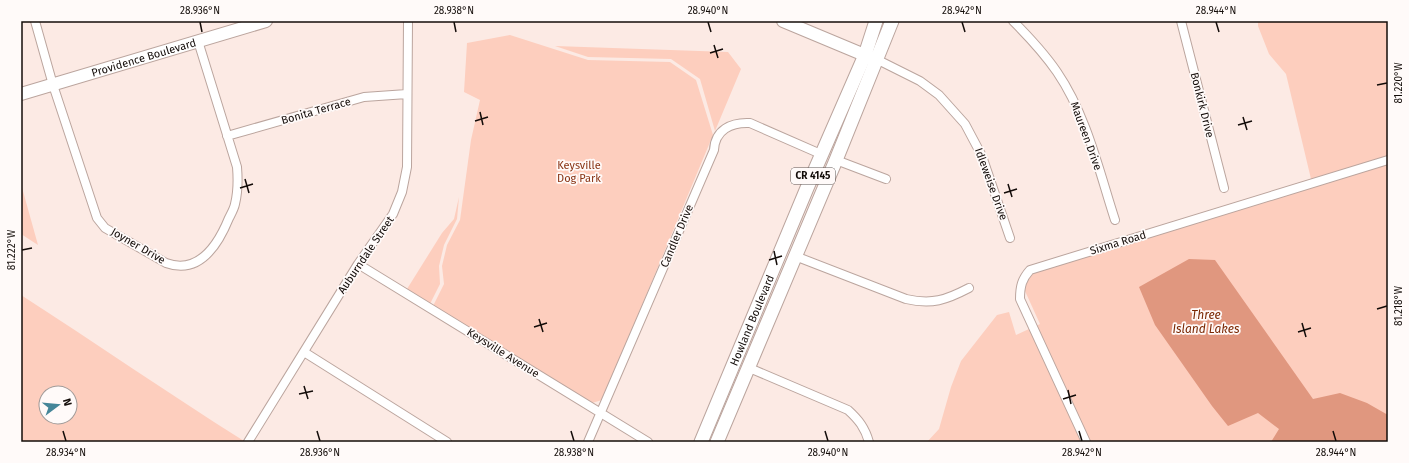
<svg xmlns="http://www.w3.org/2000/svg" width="1409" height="463" viewBox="0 0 1409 463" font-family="'Fira Sans',sans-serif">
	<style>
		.green { fill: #fdcebe; fill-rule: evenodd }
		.water { fill: #e0977f }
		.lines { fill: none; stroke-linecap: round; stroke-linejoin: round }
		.minor-casing { stroke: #bba59e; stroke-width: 10 }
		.secondary-casing { stroke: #bba59e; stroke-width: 14 }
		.primary-casing { stroke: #bba59e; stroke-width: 15 }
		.minor { stroke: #fff; stroke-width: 8 }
		.secondary { stroke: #fff; stroke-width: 12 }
		.primary { stroke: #fff; stroke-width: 13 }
		.ticks { fill: none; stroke: #130c09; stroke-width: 1.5 }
		.labels { text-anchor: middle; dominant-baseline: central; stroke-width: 3.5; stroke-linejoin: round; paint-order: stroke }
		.shield { fill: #fffaf9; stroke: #5a5351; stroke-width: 1 }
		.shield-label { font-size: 10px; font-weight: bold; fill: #130c09 }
		.street-label { font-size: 11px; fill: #130c09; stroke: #fffaf9 }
		.park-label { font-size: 11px; fill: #883313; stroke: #fffaf9 }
		.water-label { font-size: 12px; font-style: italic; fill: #7a2601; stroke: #fffaf9 }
		.neatline { fill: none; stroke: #130c09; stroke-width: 1.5 }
		.ticks-label { font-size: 10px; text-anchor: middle; fill: #130c09 }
	</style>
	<rect width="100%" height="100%" fill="#fceae4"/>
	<!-- green -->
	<path class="green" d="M1258,21H1388V156L1059,257L1311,179L1286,74L1269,54L1258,26Z
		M510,35L588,60L670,62L696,80L713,135L612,377L602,400L592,403L433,306L444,284L442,266L447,245L460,220L471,140L480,100L464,92L467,43Z
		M555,46L728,52L741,69L715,131L700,79L671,59L588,57Z
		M1388,164V442H1091L1036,326L1040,324L1025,291L1027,280L1033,273Z
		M21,184L38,245L21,234Z
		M459,197L457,219L444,245L439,266L440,284L430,304L407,289L442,233L454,219Z
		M21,295C96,343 169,394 244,441V442H21ZM46,393H70V417H46Z
		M1009,312L1016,335L1029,329L1082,442H927L939,429L951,387L961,361L997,315Z"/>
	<!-- water -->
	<path class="water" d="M1189,259L1215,260L1313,399L1340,393L1367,403L1388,415V442H1271L1279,429L1258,413L1228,426L1212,406L1155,325L1139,287Z"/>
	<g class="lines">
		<!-- minor casing -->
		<g class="minor-casing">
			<path id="minor" d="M35,21L53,85L97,218L105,228L166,263C199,275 218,245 229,218C231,214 234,209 235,204C238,192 238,179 237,167L198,41
				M1013,21C1029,37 1044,53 1057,72C1087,116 1099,171 1115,220
				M1181,21L1224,188
				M876,59L920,81L939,95L965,124L982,156L1010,238
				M227,136L364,97L407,94
				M836,160L886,179
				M795,256L906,299C932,305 946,300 969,288
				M358,264L648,442
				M304,352L447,442
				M747,367L848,410C859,420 865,428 869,442
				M248,442L358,264L393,214L402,192L407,167L408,21
				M588,442L714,150C715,130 731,122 750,123L823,155
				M1086,442L1020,299C1020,286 1022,279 1030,270L1388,160"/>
		</g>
		<!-- secondary casing -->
		<g class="secondary-casing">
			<g id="secondary">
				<path d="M783,21L874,59"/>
				<path id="s1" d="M21,94L266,21"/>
			</g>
		</g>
		<!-- primary casing -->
		<g class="primary-casing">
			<g id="primary">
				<path id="s2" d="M701,442L807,188L865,55L876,21"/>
				<path d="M717,442L836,160L892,21"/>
			</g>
		</g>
		<!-- minor -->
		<use href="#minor" class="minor"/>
		<!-- secondary -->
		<use href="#secondary" class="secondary"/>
		<!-- primary -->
		<use href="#primary" class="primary"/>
	</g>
	<!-- ticks -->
	<path class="ticks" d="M200,22L202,32M454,22L456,32M708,22L711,32M962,22L965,32M1216,22L1219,32M714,45L718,58M710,53L723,49M1377,85L1387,83M480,112L483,125M1243,117L1247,130M475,121L488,117M1238,125L1252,121M245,179L249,193M1008,184L1012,197M240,188L253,184M1004,193L1017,189M22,250L32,248M774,251L777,265M769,260L782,256M1377,309L1387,306M539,319L543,332M1302,323L1306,337M534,327L547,323M1298,332L1311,328M304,386L308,399M1068,390L1071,404M299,394L313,391M1063,399L1076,395M63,431L66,441M317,431L320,441M571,431L574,441M825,431L828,441M1079,431L1082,441M1333,431L1336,441"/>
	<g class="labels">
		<!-- shield labels -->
		<rect class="shield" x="791" y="168" width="44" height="16" rx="3"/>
		<g class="shield-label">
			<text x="813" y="176">CR 4145</text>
		</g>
		<!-- street labels -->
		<g class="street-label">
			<text stroke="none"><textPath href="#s1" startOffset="128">Providence Boulevard</textPath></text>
			<text transform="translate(1202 105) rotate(76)">Bonkirk Drive</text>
			<text transform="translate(316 111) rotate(-16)">Bonita Terrace</text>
			<text transform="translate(1086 136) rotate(70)">Maureen Drive</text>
			<text transform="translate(991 184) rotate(70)">Idleweise Drive</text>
			<text transform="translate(677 236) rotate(-67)">Candler Drive</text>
			<text transform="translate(1118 243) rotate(-17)">Sixma Road</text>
			<text transform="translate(138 246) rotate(30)">Joyner Drive</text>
			<text transform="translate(366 255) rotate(-56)">Auburndale Street</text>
			<text stroke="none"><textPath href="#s2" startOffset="132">Howland Boulevard</textPath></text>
			<text transform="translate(503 353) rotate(32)">Keysville Avenue</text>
		</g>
		<!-- park labels -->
		<g class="park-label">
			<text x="579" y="165">Keysville<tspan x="579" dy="13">Dog Park</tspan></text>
		</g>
		<!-- water labels -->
		<g class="water-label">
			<text x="1206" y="315">Three<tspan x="1206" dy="14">Island Lakes</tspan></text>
		</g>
	</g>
	<!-- border -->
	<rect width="1409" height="463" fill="none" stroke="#fffaf9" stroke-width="44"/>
	<!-- north arrow -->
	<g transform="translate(58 405) rotate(74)"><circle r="19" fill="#fffaf9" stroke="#a19b99"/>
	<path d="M0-3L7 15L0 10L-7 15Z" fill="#458699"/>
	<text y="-6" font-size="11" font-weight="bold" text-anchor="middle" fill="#130c09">N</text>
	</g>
	<rect x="22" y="22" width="1365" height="419" class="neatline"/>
	<g class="ticks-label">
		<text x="200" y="14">28.936°N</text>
		<text x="454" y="14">28.938°N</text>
		<text x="708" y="14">28.940°N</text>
		<text x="962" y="14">28.942°N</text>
		<text x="1216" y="14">28.944°N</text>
		<text transform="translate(1398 83) rotate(-90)" y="4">81.220°W</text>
		<text transform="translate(11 250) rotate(-90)" y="4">81.222°W</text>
		<text transform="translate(1398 306) rotate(-90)" y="4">81.218°W</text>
		<text x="66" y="456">28.934°N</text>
		<text x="320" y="456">28.936°N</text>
		<text x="574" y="456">28.938°N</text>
		<text x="828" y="456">28.940°N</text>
		<text x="1082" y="456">28.942°N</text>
		<text x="1336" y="456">28.944°N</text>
	</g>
</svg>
